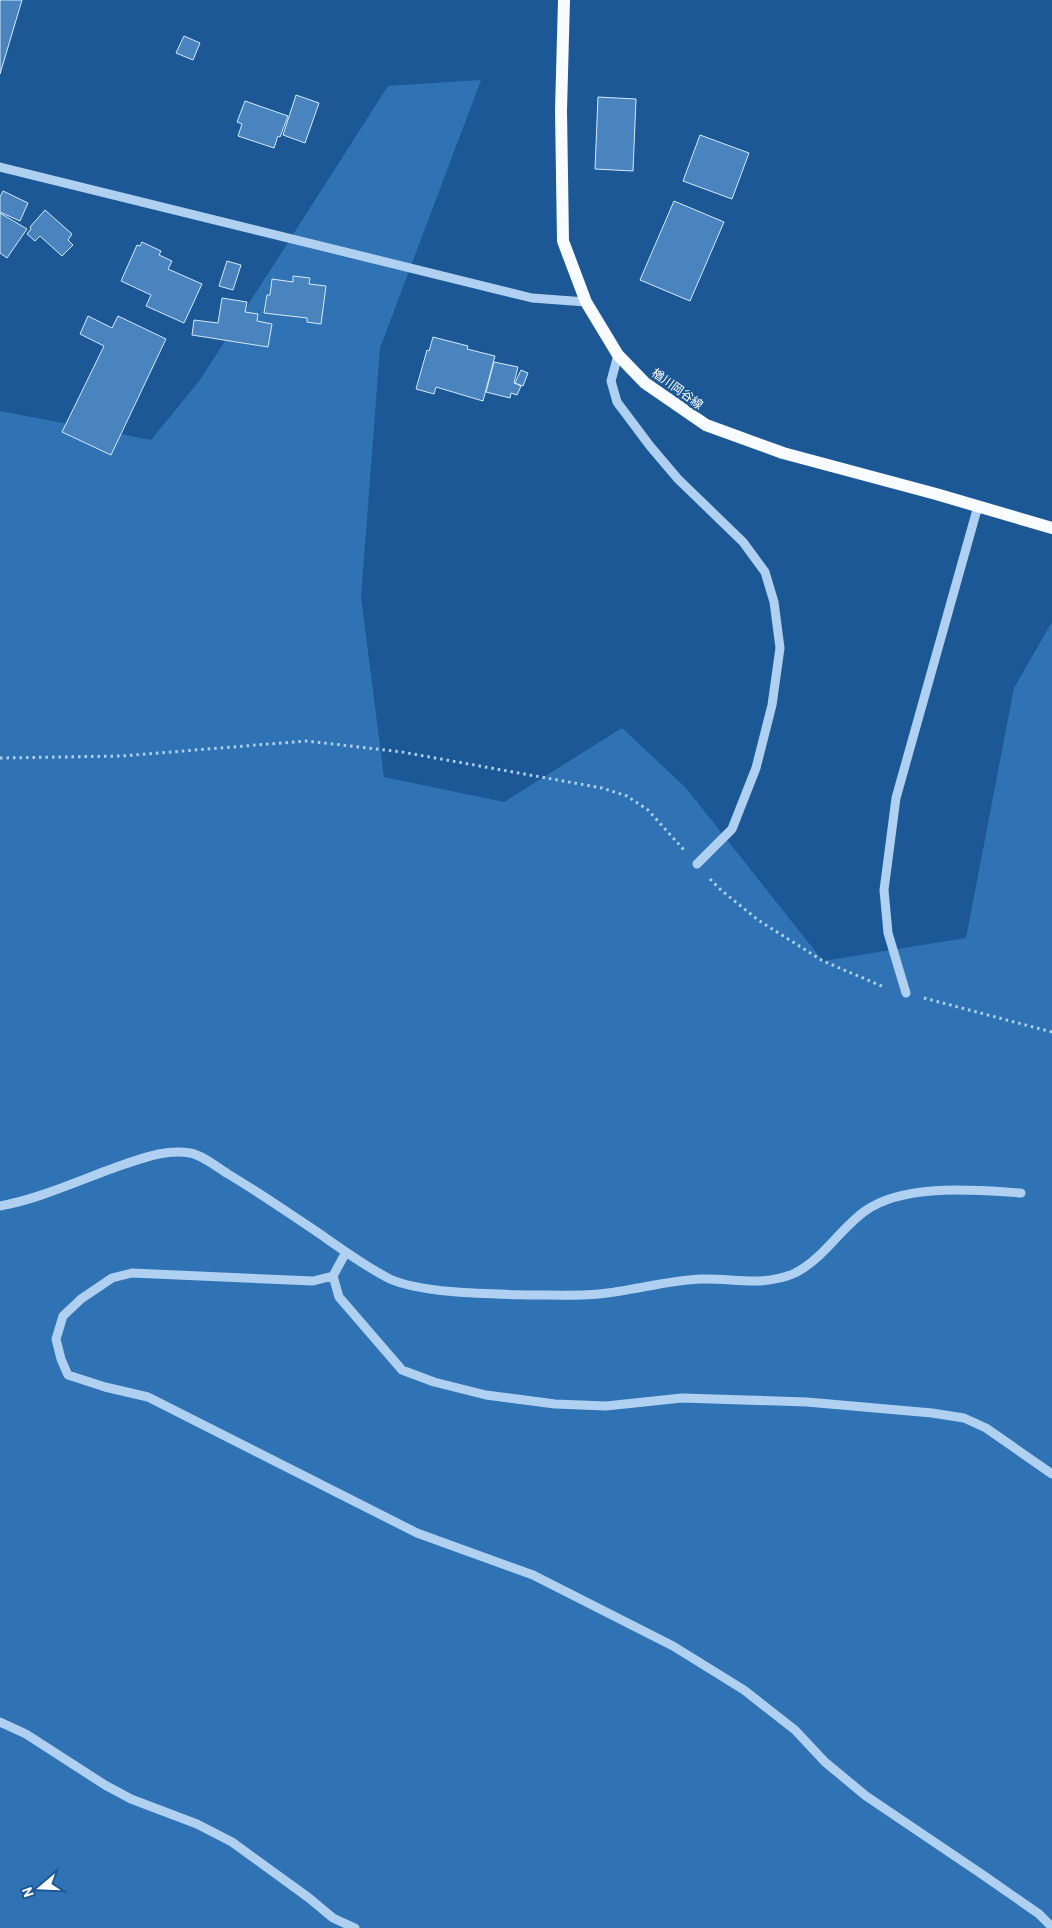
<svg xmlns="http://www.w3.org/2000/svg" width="1052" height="1928" viewBox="0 0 1052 1928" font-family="Barlow,'Noto Sans JP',sans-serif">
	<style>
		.green { fill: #3073b4 }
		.building { fill: #4984be; stroke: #d6e9fb }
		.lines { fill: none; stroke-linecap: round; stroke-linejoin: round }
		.path { stroke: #afd0f0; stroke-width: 3; stroke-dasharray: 2.5 4; stroke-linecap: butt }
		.minor { stroke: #afd0f0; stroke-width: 9 }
		.major { stroke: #f8fbff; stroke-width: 12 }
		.labels { text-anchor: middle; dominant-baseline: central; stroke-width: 5; stroke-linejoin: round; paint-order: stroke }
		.street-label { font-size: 12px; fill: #fff; stroke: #1c5896 }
	</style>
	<rect width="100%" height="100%" fill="#1c5896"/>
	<!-- green -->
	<path class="green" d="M481,80L380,348L361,597L384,777L504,802L622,728L686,788L823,961L966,938L1014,688L1052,622V1928H0V411L151,440L200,380L388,86Z"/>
	<!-- building -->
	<path class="building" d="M0,0H22L0,74Z
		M184,36L200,43L193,60L176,53Z
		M296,95L319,103L305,143L283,135Z
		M598,97L636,99L633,171L595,169Z
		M245,101L288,116L280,137L278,136L274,148L238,136L242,124L237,122Z
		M700,135L749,153L732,199L683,181Z
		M3,191L28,203L20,221L0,212V197Z
		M674,201L724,222L690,301L640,280Z
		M45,210L72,234L68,240L73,245L62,256L40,236L35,241L27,234L31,229L30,227Z
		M0,213L27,229L7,258L0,253Z
		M142,242L161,251L159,255L172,261L168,269L202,284L184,323L146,306L151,295L121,281L137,245L140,246Z
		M227,261L241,265L233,290L219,286Z
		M293,276L310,278L309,284L326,286L321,324L307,322V318L264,313L267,295H270L272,279L293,282Z
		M222,298L247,302L245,312L258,314L257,321L272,324L268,347L192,335L194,320L218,323Z
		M88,316L112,328L118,316L166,339L111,455L62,432L104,346L80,334Z
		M433,337L468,346L467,349L495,356L483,401L436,387L434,394L416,389L427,350L429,351Z
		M494,362L518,367L514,383L521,386L517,395L511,393L510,398L486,392Z
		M521,370L528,373L523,386L515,383Z"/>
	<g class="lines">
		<!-- path -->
		<path class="path" d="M0,758L122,756L306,741L402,752L602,788L627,796L648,810L684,850
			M710,879L721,890L758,920L823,961L884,987
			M924,998L1052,1032"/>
		<!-- minor -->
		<path class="minor" d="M0,167L532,298L586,302
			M618,355L611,381L617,402L650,446L678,479L743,542L765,572L774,602L780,648L772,705L756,768L732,829L697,864
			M906,993L888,933L884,890L896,798L978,506
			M0,1206C43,1198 84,1178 125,1164C146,1157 168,1149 190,1153C202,1155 217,1167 228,1174C260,1193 290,1214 320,1234C343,1250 366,1267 390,1279C423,1294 495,1294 532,1295C554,1295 577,1296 599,1294C633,1291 667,1280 702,1279C733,1278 765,1287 795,1273C823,1259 840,1229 865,1211C904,1183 975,1190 1021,1193
			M346,1252L333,1276L339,1297L402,1370L434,1382L486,1395L555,1404L606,1406L682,1398L807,1402L932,1413L964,1418L986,1428L1052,1474
			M333,1276L313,1281L132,1273L112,1278L81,1299L63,1316L56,1339L61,1359L68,1375L105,1387L148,1397L417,1533L533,1575L673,1646L744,1690L795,1730L825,1762L866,1796L983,1875L1039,1914L1052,1927
			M0,1722L26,1734L105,1785L131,1799L197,1824L232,1842L309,1898L333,1918L355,1928"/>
		<!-- major -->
		<path class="major" d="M564,0L561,110L563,241L586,302L618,355L645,383L706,425L783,453L936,494L1052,528"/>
	</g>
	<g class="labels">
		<!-- street labels -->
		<g class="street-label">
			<text transform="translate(678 388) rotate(36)">楢川岡谷線</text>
		</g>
	</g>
	<!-- north arrow -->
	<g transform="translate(40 1888) rotate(251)" stroke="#1c5896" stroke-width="4" paint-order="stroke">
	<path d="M0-4L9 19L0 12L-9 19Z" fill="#ffffff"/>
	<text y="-8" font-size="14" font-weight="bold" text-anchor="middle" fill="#ffffff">N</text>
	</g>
</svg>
